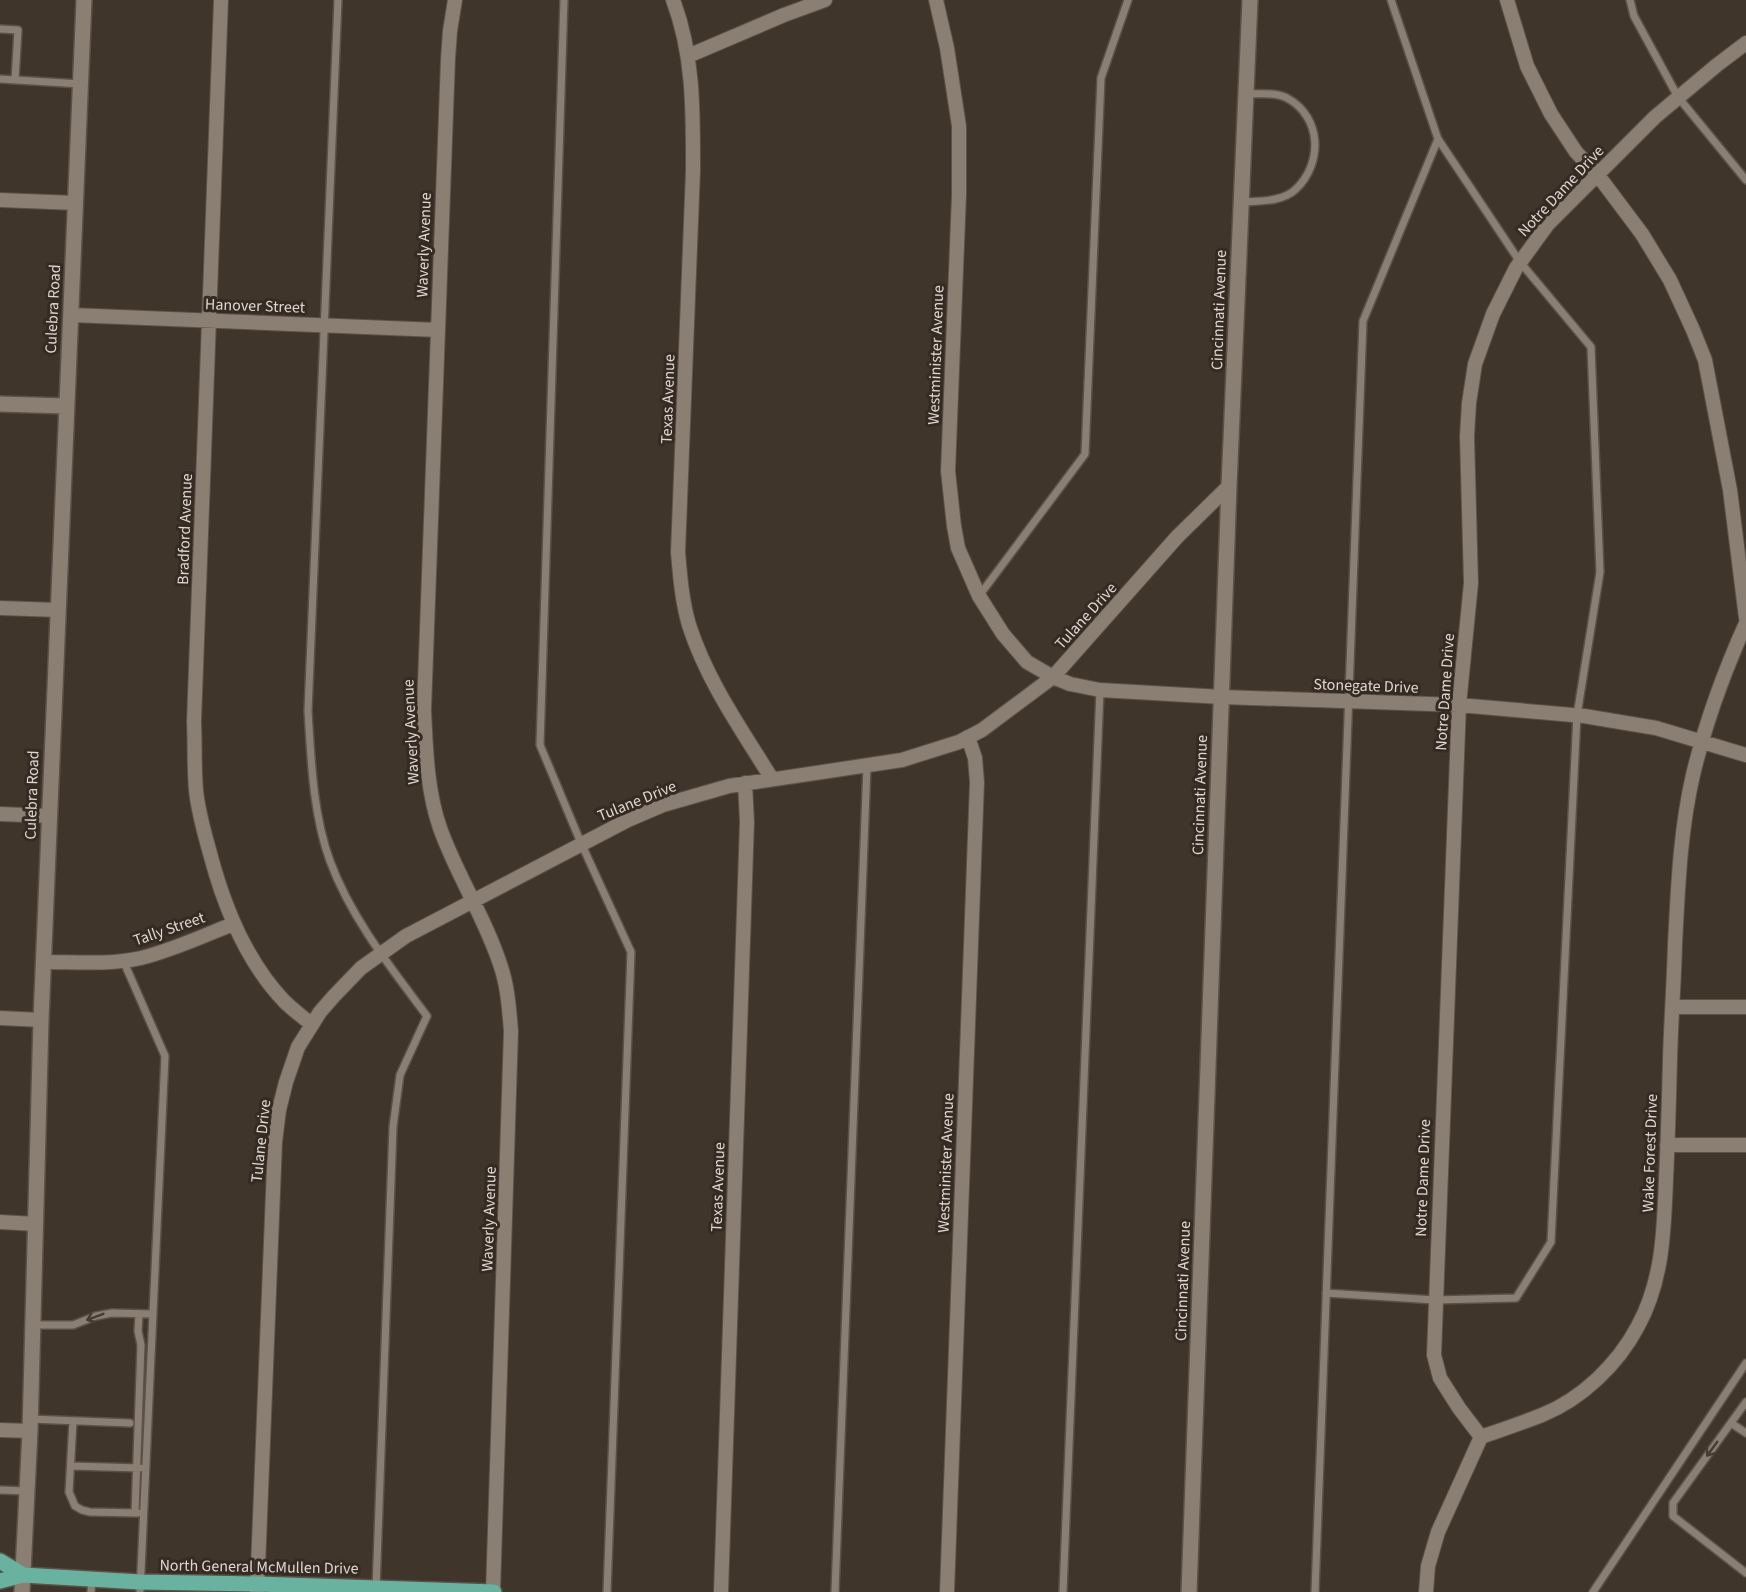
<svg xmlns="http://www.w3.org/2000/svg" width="1746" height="1592" viewBox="0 0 1746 1592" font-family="'Source Sans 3',sans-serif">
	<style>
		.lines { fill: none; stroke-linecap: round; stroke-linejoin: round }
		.lane-casing { stroke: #5b5148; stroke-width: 10 }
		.street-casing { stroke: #5b5148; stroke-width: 16 }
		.secondary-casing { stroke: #5b5148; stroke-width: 18 }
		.primary-casing { stroke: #5b5148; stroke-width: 18 }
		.lane { stroke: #8b7e73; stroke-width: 7 }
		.street { stroke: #8b7e73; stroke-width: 14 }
		.secondary { stroke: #8b7e73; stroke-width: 15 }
		.primary { stroke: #69b2a0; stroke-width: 15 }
		.oneway { stroke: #473c32 }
		.labels { text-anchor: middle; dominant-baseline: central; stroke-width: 6; stroke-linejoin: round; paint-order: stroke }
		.street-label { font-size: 16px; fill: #dfd8d2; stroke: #362b22 }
	</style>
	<rect width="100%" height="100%" fill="#40352b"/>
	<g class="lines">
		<!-- lane casing -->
		<g class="lane-casing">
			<path id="lane" d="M338,0L308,711C311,759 313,815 330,861C351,918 391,968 427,1016L400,1075L393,1127L376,1589
				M564,0L540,745L581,843L631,952L607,1592
				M1630,0L1634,16L1678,97L1746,180
				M0,29L18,30L15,80
				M0,79L81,84
				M1242,202C1259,201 1283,202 1296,189C1323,163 1322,117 1287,98C1275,92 1259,94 1246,94
				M979,596L1085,454L1101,78L1128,0
				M123,960L165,1056L140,1592
				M1326,1293L1435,1300L1516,1298L1551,1242L1577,715L1600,572L1591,347L1520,262L1438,139L1391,0
				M32,1325H73L96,1316L112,1313L153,1314
				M1746,1402L1673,1503V1516L1746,1573
				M30,1419L130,1423
				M73,1421L69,1492L75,1506L82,1510L90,1512L138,1513
				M1731,1423L1746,1433
				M71,1466L140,1468
				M0,1490L27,1491
				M135,1513L141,1345L138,1331L139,1314
				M91,1592L92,1579
				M835,1592L867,766
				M1063,1592L1100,690
				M1315,1592L1363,321L1438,139
				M1593,1592L1746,1363"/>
		</g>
		<!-- street casing -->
		<g class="street-casing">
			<path id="street" d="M221,0L194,721C195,744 194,767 196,790C198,812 205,835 211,857C225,909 246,961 284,1001C293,1010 303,1017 312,1025
				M455,0L450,31L448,59L424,710C426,750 427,791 440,828C457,876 486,919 501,967C508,988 509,1009 511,1031L493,1592
				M673,0C694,55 693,113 693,171L678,552C680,576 682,601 689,625C707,681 741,729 772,779
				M936,0L947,48L959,126V195L948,471L954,526L958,548L979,596L1003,634L1027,662L1053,677L1070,684L1100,690L1222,697L1459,705L1584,716L1656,728L1746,755
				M1507,0L1527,66L1551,114L1576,152L1597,174L1642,234L1670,280L1693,330L1705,360L1730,490L1746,618
				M688,56L784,15L825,0
				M0,200L76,203
				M71,315L438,330
				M0,608L58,610
				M0,814L50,816
				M44,962C76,962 109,965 141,958C173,950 203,936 233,924
				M1673,1007H1746
				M0,1018L41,1020
				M1667,1145H1746
				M0,1222L36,1224
				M0,1430L30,1431
				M1481,1437L1459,1408L1440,1378L1434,1355L1459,705L1471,583L1467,436L1469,403L1475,364L1493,314L1516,268L1548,224L1655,117L1717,65L1746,43
				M257,1592L275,1142L279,1110L286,1082L298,1047L320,1012L334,996L361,968L406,936L628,820L663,805L729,786L902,760L959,742L982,730L1053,677L1177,537L1229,486
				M721,1592L747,822L745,783
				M947,1592L977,782L975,758L968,737
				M1426,1592L1428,1566L1438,1532L1481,1437C1501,1430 1522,1423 1542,1415C1582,1399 1618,1364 1638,1326C1663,1280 1664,1230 1666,1179C1668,1139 1669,1099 1670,1059C1671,1021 1674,983 1675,944C1678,888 1680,831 1693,775C1705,724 1724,672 1746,623"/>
		</g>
		<!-- secondary casing -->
		<g class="secondary-casing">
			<path id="secondary" d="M0,404L66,406
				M22,1592L30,1431L41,1020L84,0
				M1189,1592L1229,486L1250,0"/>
		</g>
		<!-- primary casing -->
		<g class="primary-casing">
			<path id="primary" d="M0,1561L23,1575
				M0,1581L23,1575L140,1582L258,1584L494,1592"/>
		</g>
		<!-- lane -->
		<use href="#lane" class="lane"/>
		<!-- street -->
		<use href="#street" class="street"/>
		<!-- secondary -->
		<use href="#secondary" class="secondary"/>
		<!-- primary -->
		<use href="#primary" class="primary"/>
	</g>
	<!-- one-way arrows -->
	<defs><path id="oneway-shaft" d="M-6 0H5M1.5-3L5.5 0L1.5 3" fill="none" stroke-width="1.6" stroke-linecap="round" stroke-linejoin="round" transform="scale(1.5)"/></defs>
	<g class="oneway">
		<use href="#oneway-shaft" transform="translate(95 1317) rotate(159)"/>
		<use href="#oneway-shaft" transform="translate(1712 1449) rotate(126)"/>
	</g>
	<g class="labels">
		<!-- street labels -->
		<g class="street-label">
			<text transform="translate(1561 191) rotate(-47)">Notre Dame Drive</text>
			<text transform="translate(424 245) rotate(-88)">Waverly Avenue</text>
			<text transform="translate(255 306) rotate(2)">Hanover Street</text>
			<text transform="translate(53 309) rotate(-87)">Culebra Road</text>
			<text transform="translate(1219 310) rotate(-88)">Cincinnati Avenue</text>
			<text transform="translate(936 355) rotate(-88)">Westminister Avenue</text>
			<text transform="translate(668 399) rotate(-88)">Texas Avenue</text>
			<text transform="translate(185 529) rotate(-88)">Bradford Avenue</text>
			<text transform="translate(1086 616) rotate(-48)">Tulane Drive</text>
			<text transform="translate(1366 686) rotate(2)">Stonegate Drive</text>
			<text transform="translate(1445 692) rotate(-86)">Notre Dame Drive</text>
			<text transform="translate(411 732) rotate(-93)">Waverly Avenue</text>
			<text transform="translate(32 795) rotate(-88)">Culebra Road</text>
			<text transform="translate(1200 795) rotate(-88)">Cincinnati Avenue</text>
			<text transform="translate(637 801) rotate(-22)">Tulane Drive</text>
			<text transform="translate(169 929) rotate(-19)">Tally Street</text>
			<text transform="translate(261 1141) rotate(-84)">Tulane Drive</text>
			<text transform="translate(1650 1153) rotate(-88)">Wake Forest Drive</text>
			<text transform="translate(946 1163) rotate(-88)">Westminister Avenue</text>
			<text transform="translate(1423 1178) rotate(-88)">Notre Dame Drive</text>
			<text transform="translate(718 1187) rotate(-88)">Texas Avenue</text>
			<text transform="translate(489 1219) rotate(-88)">Waverly Avenue</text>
			<text transform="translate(1183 1281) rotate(-88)">Cincinnati Avenue</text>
			<text transform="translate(259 1567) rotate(1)">North General McMullen Drive</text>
		</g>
	</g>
</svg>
